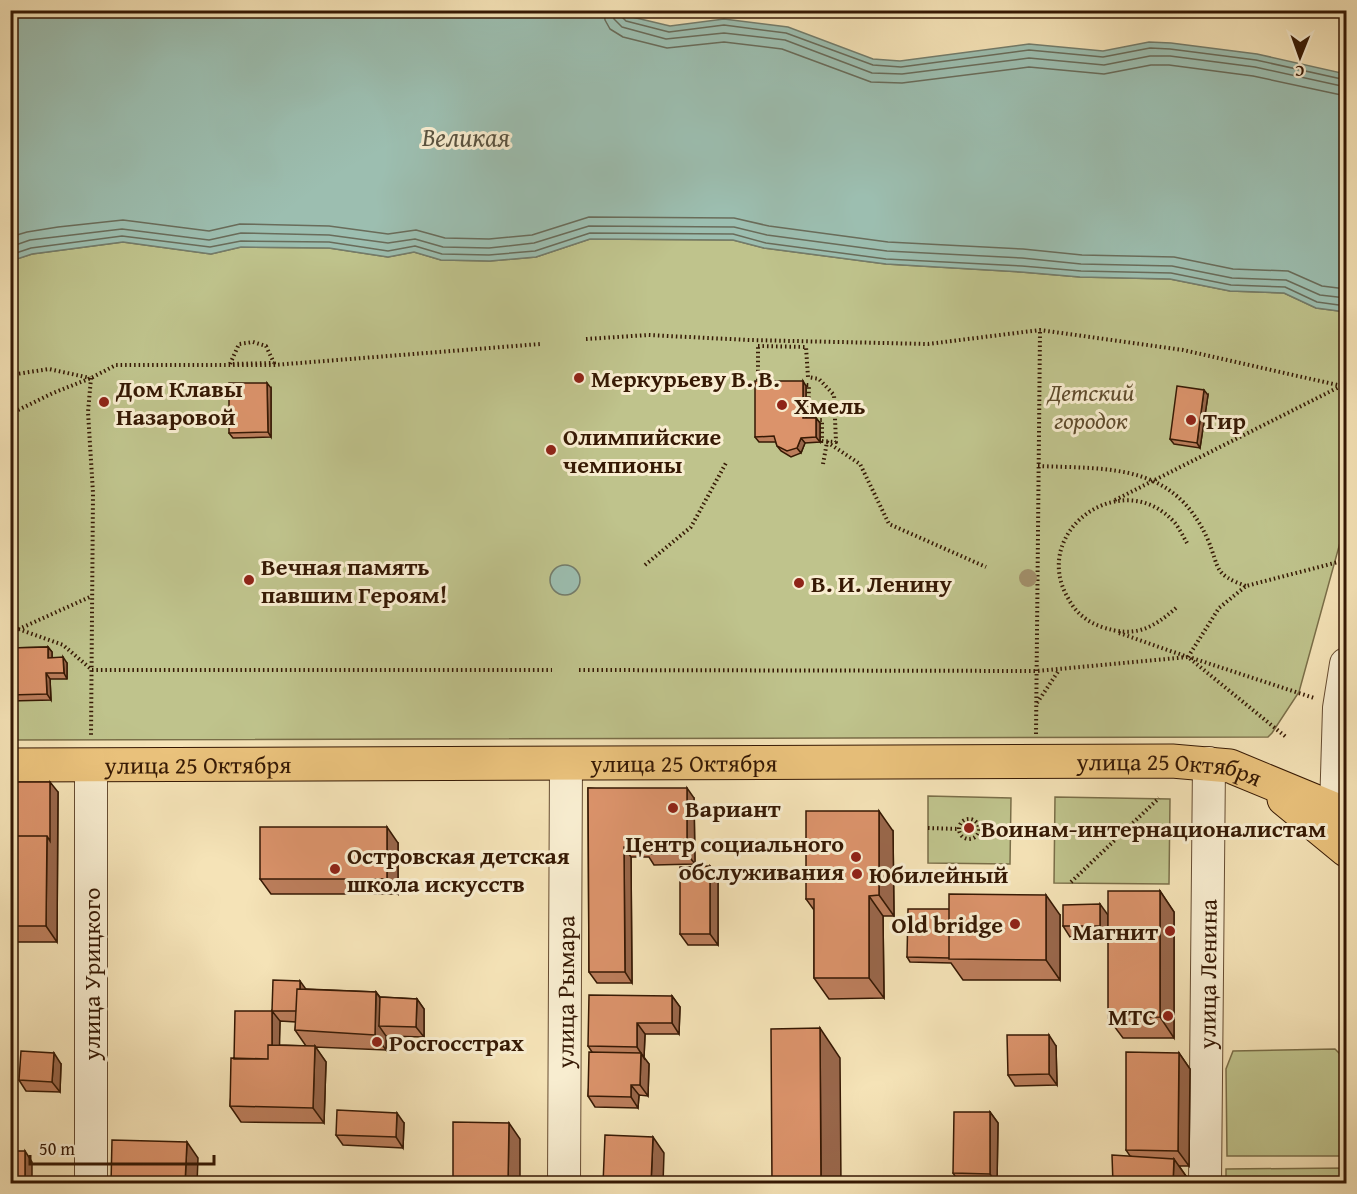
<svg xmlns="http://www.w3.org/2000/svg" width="1357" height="1194" viewBox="0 0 1357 1194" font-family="'Gentium Book Plus',serif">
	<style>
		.green { fill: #bfc38c; stroke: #7a6e48; stroke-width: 1.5 }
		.water { fill: #9cbeb0; stroke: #737c6b; stroke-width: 1.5 }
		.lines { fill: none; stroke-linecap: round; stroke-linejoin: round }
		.shore { stroke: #696c5a; stroke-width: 1.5 }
		.minor-casing { stroke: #664c31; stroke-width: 34 }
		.major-casing { stroke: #361904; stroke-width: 35 }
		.path { stroke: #361904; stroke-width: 4; stroke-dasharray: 1.5 3; stroke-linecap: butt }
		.minor { stroke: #f8edd0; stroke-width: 32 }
		.major { stroke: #eac27c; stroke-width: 33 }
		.tree { fill: #a2906b }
		.wall { fill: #bc7e5c; stroke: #361904; stroke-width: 1.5; fill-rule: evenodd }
		.shaded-wall { fill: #99674b; stroke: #361904; stroke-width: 1.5 }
		.building { fill: #db936b; stroke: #361904; stroke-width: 1.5 }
		.poi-dot { fill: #8f2418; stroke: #f8edd0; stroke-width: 2 }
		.labels { text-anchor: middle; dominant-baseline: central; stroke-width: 6; stroke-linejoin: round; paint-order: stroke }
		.poi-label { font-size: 24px; font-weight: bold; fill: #361904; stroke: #f8edd0; text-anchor: start }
		.park-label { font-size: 24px; font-style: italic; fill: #5f4c2d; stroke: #f8edd0 }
		.street-label { font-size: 24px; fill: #361904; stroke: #f8edd0 }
		.water-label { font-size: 26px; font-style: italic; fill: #5a5340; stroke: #f8edd0 }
	</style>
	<rect width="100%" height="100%" fill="#f5e3b7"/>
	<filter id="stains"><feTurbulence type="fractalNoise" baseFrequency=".00333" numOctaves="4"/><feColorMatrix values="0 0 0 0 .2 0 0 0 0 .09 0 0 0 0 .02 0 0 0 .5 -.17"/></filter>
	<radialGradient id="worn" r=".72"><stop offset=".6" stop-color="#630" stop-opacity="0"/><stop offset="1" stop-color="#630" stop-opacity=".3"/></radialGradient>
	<!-- green -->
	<path class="green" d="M590,239L733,240L764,248L886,264L1021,272L1080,277L1170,279L1230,291L1284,293L1316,308L1346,312V521L1299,692L1272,733L1268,737L11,740L10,261L32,254L123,242L211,254L241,247L329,248L388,257L414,252L441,260L490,261L536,257Z
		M928,796L1011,798L1010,864L928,863Z
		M1055,797L1170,799L1169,884L1054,883Z
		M1335,1049L1345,1059L1343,1156H1227L1226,1069L1233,1051Z
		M1346,1168V1183H1226V1169Z"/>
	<!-- water -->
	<path class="water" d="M625,11L628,16L670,26L724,19L788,27L873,59L900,61L1029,44L1103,51L1149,42L1171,43L1257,54L1346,74V312L1316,308L1284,293L1230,291L1170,279L1080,277L1021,272L886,264L764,248L733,240L590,239L536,257L490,261L441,260L414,252L388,257L329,248L241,247L211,254L123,242L32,254L11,261V11Z
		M550 580a15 15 0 1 1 30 0a15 15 0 1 1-30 0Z"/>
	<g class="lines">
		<!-- shore -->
		<path class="shore" d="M604,10L605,20L610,29L623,37L667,48L724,42L782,49L871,82L902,83L1029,67L1104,74L1151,65H1169L1253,76L1346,96
			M613,10L614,19L622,27L666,39L724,33L785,40L872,73L902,74L1029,58L1104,65L1150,56H1170L1255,67L1346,87
			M620,10L621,16L626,21L669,32L724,25L786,33L873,65L901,67L1029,50L1103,57L1150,48L1170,49L1256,60L1346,80
			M10,237L27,232L58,227L123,220L209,231L240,224L329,226L388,234L416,230L445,238L489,239L532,235L589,217L734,218L769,226L888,242L1023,249L1082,255L1174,257L1233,269L1288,271L1322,286L1346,289
			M10,247L30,240L122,229L209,240L241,233L329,235L388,243L415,239L443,247L489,248L534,243L589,226L734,227L767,235L887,251L1022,258L1081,264L1172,266L1232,278L1286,280L1320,295L1346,298
			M10,255L31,248L122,236L210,247L241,241L329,242L388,251L415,246L442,254L489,255L535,251L590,233L733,234L766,243L886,259L1022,266L1081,271L1171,273L1231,285L1285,287L1317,302L1346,306"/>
		<!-- minor casing -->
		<g class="minor-casing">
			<g id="minor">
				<path d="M1336,809L1339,708L1346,664"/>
				<path d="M91,1184V765"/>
				<path id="s1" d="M564,1184L566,763"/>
				<path id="s2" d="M1205,1184L1209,763"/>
			</g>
		</g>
		<!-- major casing -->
		<g class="major-casing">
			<g id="major">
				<path id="s3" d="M10,765L1172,761L1230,766L1346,814"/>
				<path d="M1284,799L1346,850"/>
			</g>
		</g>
		<!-- path -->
		<path class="path" d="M586,339L648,335L749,340L928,344L1040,330L1183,350L1342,386L1346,389
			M253,342L266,346L274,363L230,364L239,344Z
			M758,346L806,347L808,377L819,379L834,395L836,442L822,441V420H808L809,385L758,384Z
			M10,375L49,369L90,378
			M91,378L88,412L93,493L91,737
			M10,414L53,393L91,378L116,365H274L540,344
			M823,464L827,442L860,464L889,524L986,567
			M1038,466C1110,469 1174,463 1208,540C1220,569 1213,574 1246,586
			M1115,500L1341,386
			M645,565L691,527L726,463
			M1176,608C1152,629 1134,638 1102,627C1087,622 1075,612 1068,598C1029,531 1123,464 1175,523C1179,528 1183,536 1187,543
			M10,626L63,645L92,670H552
			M10,633L92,596
			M1119,633L1185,656
			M1188,657L1219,608L1246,586L1346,560
			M1192,658L1314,698
			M579,670L1037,671L1188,657L1286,737
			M1037,703L1059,670
			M1036,734L1040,331
			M959 829a10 10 0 1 1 20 0a10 10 0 1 1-20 0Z
			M928,828L959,829
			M1071,882L1159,798"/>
		<!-- minor -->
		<use href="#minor" class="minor"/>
		<!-- major -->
		<use href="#major" class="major"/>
	</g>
	<!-- trees -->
	<circle class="tree" cx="1028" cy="578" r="9"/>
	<!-- wall -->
	<path class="wall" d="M806,386V418H816L820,423V442L805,443L801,453L791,457L781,451L777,446L776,442H759L755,437Z
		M271,388V437L233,438L229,433Z
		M1208,395L1200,448L1174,444L1170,439Z
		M48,647L52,652V658L67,663V679H50L51,700L10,701V648Z
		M10,782L58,792L57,942H13L10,938Z
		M588,788L694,798L695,864L654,865L649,857H631L632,983H597L589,972Z
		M893,831L894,916H883L884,998L829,999L814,978V910L806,899Z
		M398,843V894H271L260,879Z
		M718,877V945H688L680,934Z
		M1160,891L1174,912V1038H1123L1108,1018Z
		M1060,915V980H963L951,963L910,962L907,957Z
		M1108,915V936L1070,937L1063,926Z
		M306,989L376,992L380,997L417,999L424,1009V1037L386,1036V1050L315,1047L326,1062L324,1123L241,1122L230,1106L234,1059L272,1011ZM280,1021L296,1022L295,1030L306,1046L279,1045Z
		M672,996L680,1007L679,1034H645L644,1058L649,1064L648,1096L639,1095L638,1108L595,1107L588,1096L592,1052L588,1046Z
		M1056,1046L1057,1085L1015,1086L1008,1075Z
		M1179,1053L1190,1069L1189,1166H1179L1188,1179L1130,1156L1126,1150Z
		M61,1064L60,1092L26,1091L19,1080Z
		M990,1112L998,1123L997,1184H960L953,1173Z
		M404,1123L403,1148L343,1145L336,1135Z"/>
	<!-- shaded-wall -->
	<path class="shaded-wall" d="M803,381L806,386V423L803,418Z
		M267,383L271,388V437L268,432Z
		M1204,390L1208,395L1200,448L1197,443Z
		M816,418L820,423V442L816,437Z
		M801,438L805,443L801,453L797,448Z
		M48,647L52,652V663L48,658Z
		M63,657L67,663V679L64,673Z
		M46,673L50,679L51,700L47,694Z
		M50,782L58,792L57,942L46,926L47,836Z
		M687,788L694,798L695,864L687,854Z
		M879,811L893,831L894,916L879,895Z
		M387,827L398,843V894L387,879Z
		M624,847L631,857L632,983L625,972Z
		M710,866L718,877V945L710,934Z
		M1160,891L1174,912V1038L1160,1017Z
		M1046,895L1060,915V980L1046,960Z
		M869,896L883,916L884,998L869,978Z
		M1100,904L1108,915V936L1100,926Z
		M300,981L308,992L300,1011Z
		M376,992L387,1008L379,1026L386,1036V1050L375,1035Z
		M672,996L680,1007L679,1034L672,1023Z
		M417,999L424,1009V1037L416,1027Z
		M272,1011L280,1021L279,1075L272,1064Z
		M637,1023L645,1034L644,1058L637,1047Z
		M820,1028L840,1058L841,1184H821Z
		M1049,1035L1056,1046L1057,1085L1049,1074Z
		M315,1046L326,1062L324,1123L313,1108Z
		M54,1053L61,1064L60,1092L52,1082Z
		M641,1053L649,1064L648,1096L640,1085Z
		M1179,1053L1190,1069L1189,1166L1178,1151Z
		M631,1085L639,1095L638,1108L631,1097Z
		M990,1112L998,1123L997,1184L990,1174Z
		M397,1113L404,1123L403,1148L396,1137Z
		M509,1123L520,1139V1184H508Z
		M653,1137L664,1153L663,1184H651Z
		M187,1142L198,1158L197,1184H185Z
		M25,1151L32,1162V1184H25Z
		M1174,1159L1188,1179V1184H1173Z"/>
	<!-- building -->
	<path class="building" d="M755,381H803V418H816V437L801,438L797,448L787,451L777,446L774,436L755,437Z
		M229,383H267L268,432L229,433Z
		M1177,386L1204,390L1197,443L1170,439Z
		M48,647V658L63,657L64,673H46L47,694L10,695V648Z
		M10,782H50V841L47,836H10Z
		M588,788H687V854H646V847H624L625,972H589Z
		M806,811H879V895L869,896V978H814V899H806Z
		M260,827H387V879H260Z
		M10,836H47L46,926H10Z
		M710,866V934H680V867Z
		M1108,891H1160V1017L1108,1018Z
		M949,894L1046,895V960L949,959Z
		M1100,904V926H1063V905Z
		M908,909H949V958L907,957Z
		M273,980L300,981V989H297L296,1011H272V1045H268V1059H234L235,1011H272Z
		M297,989L376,992L375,1035L295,1030Z
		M589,995L672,996V1023H637V1047L588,1046Z
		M380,997L417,999L416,1027L379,1026Z
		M820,1028L821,1184H772L771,1029Z
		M1007,1035H1049V1074L1008,1075Z
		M268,1045L315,1046L313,1108L230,1106L231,1058L268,1059Z
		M21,1051L54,1053L52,1082L19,1080Z
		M589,1052L641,1053L640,1085H631V1097L588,1096Z
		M1126,1052L1179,1053L1178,1151L1126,1150Z
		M337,1110L397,1113L396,1137L336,1135Z
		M954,1112H990V1174L953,1173Z
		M453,1122L509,1123L508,1184H453Z
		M605,1135L653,1137L651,1184H603Z
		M112,1140L187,1142L185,1184H111Z
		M10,1151H25V1184H10Z
		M1112,1155L1174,1159L1173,1184H1113Z"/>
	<!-- markers -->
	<g class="poi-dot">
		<circle cx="579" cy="378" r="6"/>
		<circle cx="104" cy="402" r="6"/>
		<circle cx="782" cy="405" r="6"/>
		<circle cx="1191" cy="420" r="6"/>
		<circle cx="551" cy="450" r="6"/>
		<circle cx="249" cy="580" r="6"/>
		<circle cx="799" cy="583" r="6"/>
		<circle cx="673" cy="808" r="6"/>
		<circle cx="969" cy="828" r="6"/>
		<circle cx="856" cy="857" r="6"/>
		<circle cx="335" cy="869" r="6"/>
		<circle cx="857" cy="874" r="6"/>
		<circle cx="1015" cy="924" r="6"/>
		<circle cx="1170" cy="931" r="6"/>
		<circle cx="1168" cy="1016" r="6"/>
		<circle cx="377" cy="1042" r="6"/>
	</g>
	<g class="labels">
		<!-- poi labels -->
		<g class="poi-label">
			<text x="591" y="378">Меркурьеву В. В.</text>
			<text x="116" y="388">Дом Клавы<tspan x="116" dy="28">Назаровой</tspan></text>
			<text x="794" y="405">Хмель</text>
			<text x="1203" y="420">Тир</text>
			<text x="563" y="436">Олимпийские<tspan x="563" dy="28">чемпионы</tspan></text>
			<text x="261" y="566">Вечная память<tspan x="261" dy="28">павшим Героям!</tspan></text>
			<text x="811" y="583">В. И. Ленину</text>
			<text x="685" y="808">Вариант</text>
			<text x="981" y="828">Воинам-интернационалистам</text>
			<text x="844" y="843" text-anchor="end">Центр социального<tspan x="844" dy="28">обслуживания</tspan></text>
			<text x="347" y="855">Островская детская<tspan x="347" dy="28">школа искусств</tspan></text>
			<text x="869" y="874">Юбилейный</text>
			<text x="1003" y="924" text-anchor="end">Old bridge</text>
			<text x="1158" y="931" text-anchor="end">Магнит</text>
			<text x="1156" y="1016" text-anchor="end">МТС</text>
			<text x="389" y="1042">Росгосстрах</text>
		</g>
		<!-- park labels -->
		<g class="park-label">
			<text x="1091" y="392">Детский<tspan x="1091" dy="28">городок</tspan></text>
		</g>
		<!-- street labels -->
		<g class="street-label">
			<text stroke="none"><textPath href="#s3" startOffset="674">улица 25 Октября</textPath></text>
			<text stroke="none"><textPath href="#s3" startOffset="188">улица 25 Октября</textPath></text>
			<text stroke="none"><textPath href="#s3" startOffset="1160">улица 25 Октября</textPath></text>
			<text stroke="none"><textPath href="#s2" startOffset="210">улица Ленина</textPath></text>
			<text transform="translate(91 974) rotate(-90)">улица Урицкого</text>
			<text stroke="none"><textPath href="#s1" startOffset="192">улица Рымара</textPath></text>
		</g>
		<!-- water labels -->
		<g class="water-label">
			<text x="466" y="136">Великая</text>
		</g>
	</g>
	<!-- margin -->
	<rect width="1357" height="1194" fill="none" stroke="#f5e3b7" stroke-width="36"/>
	<rect x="12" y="12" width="1333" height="1170" fill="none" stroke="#361904" stroke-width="3"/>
	<rect x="18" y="18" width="1321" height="1158" fill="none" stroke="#361904" stroke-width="1.5"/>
	<!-- north arrow -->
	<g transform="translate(1300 57) rotate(181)" stroke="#f8edd0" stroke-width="4.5" paint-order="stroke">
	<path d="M0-4.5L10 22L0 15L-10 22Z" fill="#361904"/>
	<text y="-9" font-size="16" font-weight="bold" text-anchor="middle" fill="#361904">С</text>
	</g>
	<!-- scale -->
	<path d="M30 1155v9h184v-9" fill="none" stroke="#361904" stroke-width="3"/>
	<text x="39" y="1155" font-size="18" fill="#361904" stroke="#f8edd0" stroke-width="4.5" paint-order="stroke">50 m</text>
	<rect width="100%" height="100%" filter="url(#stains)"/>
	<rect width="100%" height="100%" fill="url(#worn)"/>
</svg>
